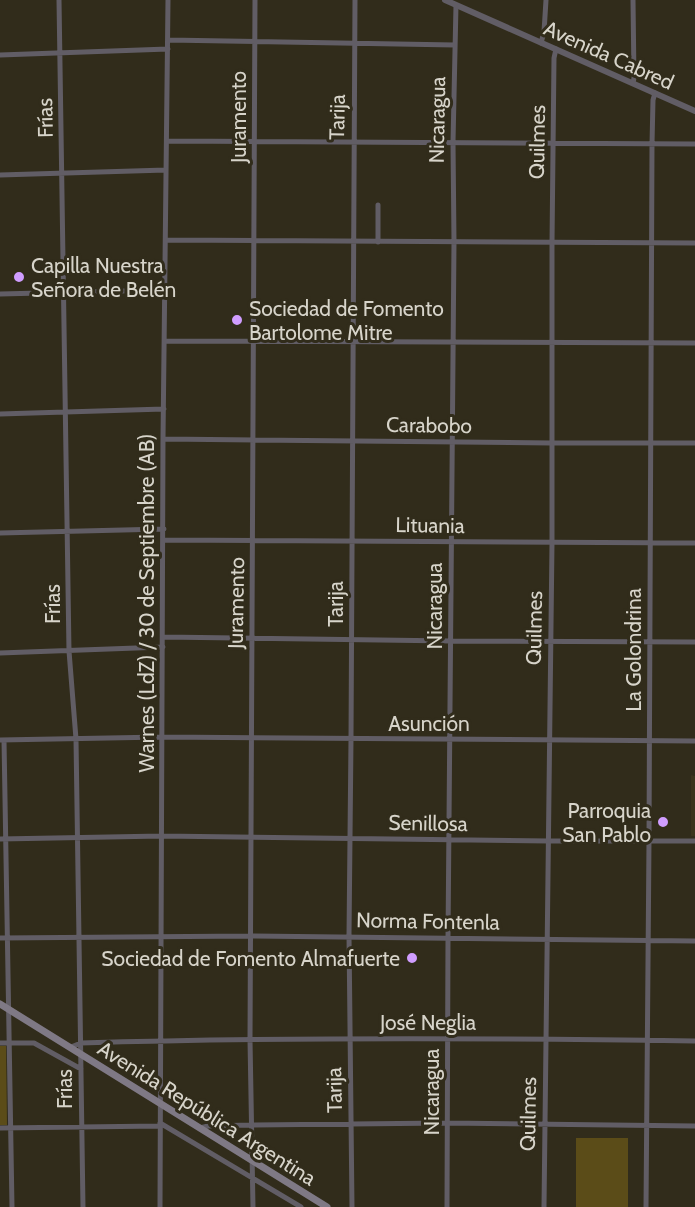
<svg xmlns="http://www.w3.org/2000/svg" width="695" height="1207" viewBox="0 0 695 1207" font-family="Cabin,sans-serif">
	<style>
		.built { fill: #3b341d }
		.green { fill: #5b4c18 }
		.lines { fill: none; stroke-linecap: round; stroke-linejoin: round }
		.minor { stroke: #615d65; stroke-width: 5 }
		.tertiary { stroke: #615d65; stroke-width: 6 }
		.secondary { stroke: #7f7985; stroke-width: 7 }
		.poi-dot { fill: #d09dff; stroke: #312c1b; stroke-width: 2 }
		.labels { text-anchor: middle; dominant-baseline: central; stroke-width: 6; stroke-linejoin: round; paint-order: stroke }
		.street-label { font-size: 21px; fill: #d7d4ca; stroke: #312c1b }
		.poi-label { font-size: 21px; fill: #d7d4ca; stroke: #312c1b; text-anchor: start }
	</style>
	<rect width="100%" height="100%" fill="#312c1b"/>
	<!-- built -->
	<path class="built" d="M691,775L695,776V836H691Z"/>
	<!-- green -->
	<path class="green" d="M0,1046H6L7,1125H0Z
		M576,1138H628V1207H576Z"/>
	<g class="lines">
		<!-- minor -->
		<path class="minor" d="M59,0L69,651L76,739L83,1207
			M633,0L634,78L633,83
			M168,40L455,45
			M541,43L544,32L546,0
			M0,55L168,49
			M167,141L695,144
			M0,175L166,170
			M166,240L695,243
			M378,242V205
			M0,294L165,290
			M165,341L695,343
			M0,414L164,409
			M163,439L551,443H695
			M0,533L164,529
			M164,540L695,543
			M163,637L451,641L695,642
			M0,653L163,647
			M0,740L162,737L695,741
			M4,740L12,1207
			M0,839L162,836L549,841H695
			M0,938L250,936L695,941
			M0,1043H34L81,1069
			M71,1047L81,1043C286,1037 490,1038 695,1041
			M160,1123L301,1207
			M0,1128L160,1126
			M200,1128L208,1126L251,1125L447,1123L695,1126
			M160,1207L163,439L168,0
			M253,1207L250,1040L255,0
			M352,1207L349,936L351,739L355,0
			M447,1207L448,938L454,242L453,142L456,5
			M544,1207L552,543V243L554,58L556,49
			M646,1207L649,841L652,144L653,100L655,93"/>
		<!-- tertiary -->
		<path class="tertiary" d="M445,0L695,111"/>
		<!-- secondary -->
		<path class="secondary" d="M0,1004L327,1207"/>
	</g>
	<!-- markers -->
	<g class="poi-dot">
		<circle cx="19" cy="277" r="6"/>
		<circle cx="237" cy="320" r="6"/>
		<circle cx="663" cy="822" r="6"/>
		<circle cx="412" cy="958" r="6"/>
	</g>
	<g class="labels">
		<!-- street labels -->
		<g class="street-label">
			<text transform="translate(609 55) rotate(24)">Avenida Cabred</text>
			<text transform="translate(238 117) rotate(-90)">Juramento</text>
			<text transform="translate(337 117) rotate(-89)">Tarija</text>
			<text transform="translate(45 118) rotate(-91)">Frías</text>
			<text transform="translate(437 120) rotate(-89)">Nicaragua</text>
			<text transform="translate(537 142) rotate(-89)">Quilmes</text>
			<text transform="translate(429 425) rotate(1)">Carabobo</text>
			<text transform="translate(430 525) rotate(1)">Lituania</text>
			<text transform="translate(146 603) rotate(-90)">Warnes (LdZ) / 30 de Septiembre (AB)</text>
			<text transform="translate(236 603) rotate(-89)">Juramento</text>
			<text transform="translate(52 604) rotate(-90)">Frías</text>
			<text transform="translate(335 604) rotate(-90)">Tarija</text>
			<text transform="translate(434 606) rotate(-90)">Nicaragua</text>
			<text transform="translate(534 628) rotate(-89)">Quilmes</text>
			<text transform="translate(633 650) rotate(-90)">La Golondrina</text>
			<text x="429" y="723">Asunción</text>
			<text transform="translate(428 823) rotate(1)">Senillosa</text>
			<text transform="translate(428 921) rotate(1)">Norma Fontenla</text>
			<text x="428" y="1022">José Neglia</text>
			<text transform="translate(64 1089) rotate(-90)">Frías</text>
			<text transform="translate(334 1090) rotate(-91)">Tarija</text>
			<text transform="translate(431 1092) rotate(-90)">Nicaragua</text>
			<text transform="translate(207 1113) rotate(32)">Avenida República Argentina</text>
			<text transform="translate(528 1114) rotate(-89)">Quilmes</text>
		</g>
		<!-- poi labels -->
		<g class="poi-label">
			<text x="31" y="265">Capilla Nuestra<tspan x="31" dy="24">Señora de Belén</tspan></text>
			<text x="249" y="308">Sociedad de Fomento<tspan x="249" dy="24">Bartolome Mitre</tspan></text>
			<text x="651" y="810" text-anchor="end">Parroquia<tspan x="651" dy="24">San Pablo</tspan></text>
			<text x="400" y="958" text-anchor="end">Sociedad de Fomento Almafuerte</text>
		</g>
	</g>
</svg>
